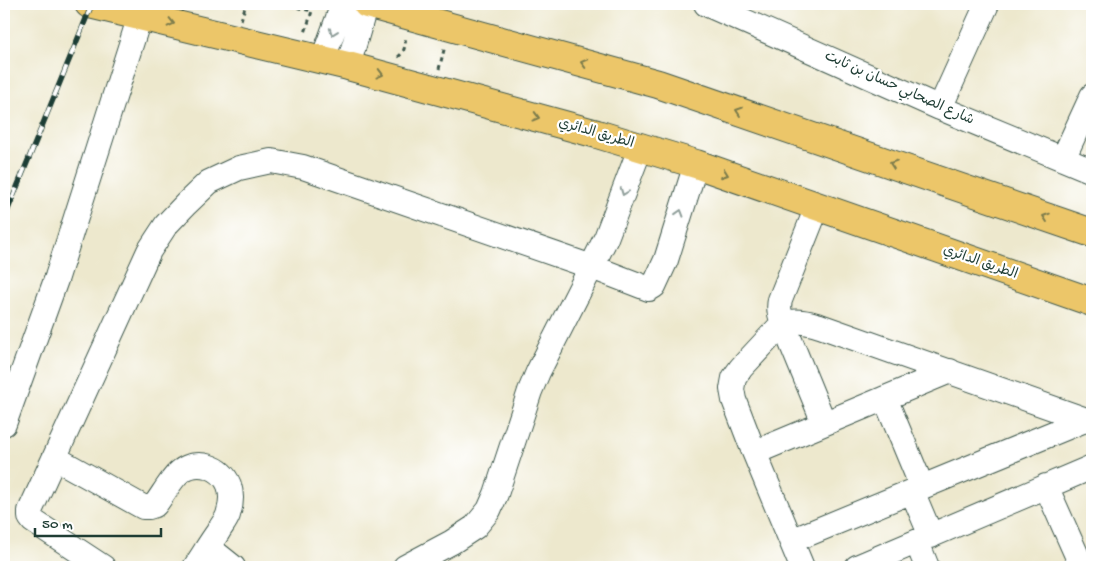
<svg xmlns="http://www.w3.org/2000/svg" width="1096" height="571" viewBox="0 0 1096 571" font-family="'Gochi Hand','Playpen Sans Arabic',sans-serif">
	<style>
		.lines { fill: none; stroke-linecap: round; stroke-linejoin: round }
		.minor-casing { stroke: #3e574b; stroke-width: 26 }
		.major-casing { stroke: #3e574b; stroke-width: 30 }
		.path { stroke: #3e574b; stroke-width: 3; stroke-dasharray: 4 4; stroke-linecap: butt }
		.minor { stroke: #fff; stroke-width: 24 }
		.major { stroke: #ecc669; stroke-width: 28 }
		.rail-casing { stroke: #1f3d34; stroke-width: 5.5 }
		.rail { stroke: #fff; stroke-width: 4; stroke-dasharray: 11; stroke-linecap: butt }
		.oneway { stroke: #7b7b4c }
		.oneway2 { stroke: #8f9e9a }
		.labels { text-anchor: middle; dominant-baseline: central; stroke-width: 4.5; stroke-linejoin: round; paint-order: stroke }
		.street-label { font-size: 14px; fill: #1f3d34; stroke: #fff }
	</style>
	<rect width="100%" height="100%" fill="#fff"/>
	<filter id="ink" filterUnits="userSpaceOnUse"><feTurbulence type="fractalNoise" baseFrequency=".02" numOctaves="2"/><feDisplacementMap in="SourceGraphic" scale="10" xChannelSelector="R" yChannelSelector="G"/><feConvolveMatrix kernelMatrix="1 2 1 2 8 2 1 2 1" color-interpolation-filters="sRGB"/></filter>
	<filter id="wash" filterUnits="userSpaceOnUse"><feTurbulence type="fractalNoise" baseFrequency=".0096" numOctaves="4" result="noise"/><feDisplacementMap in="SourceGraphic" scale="20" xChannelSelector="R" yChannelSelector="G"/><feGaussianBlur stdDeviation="1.12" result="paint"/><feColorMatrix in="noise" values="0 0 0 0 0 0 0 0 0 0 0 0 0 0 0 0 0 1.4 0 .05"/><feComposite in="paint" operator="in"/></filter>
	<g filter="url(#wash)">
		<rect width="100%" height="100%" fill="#ede8cd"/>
	</g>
	<g filter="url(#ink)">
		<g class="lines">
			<!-- minor casing -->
			<g class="minor-casing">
				<path id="minor" d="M706,4L940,108L1092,171
					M323,59L343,4
					M348,66L366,4
					M940,108L987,4
					M1063,159L1092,96
					M817,207L780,300C778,309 780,315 783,323L824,423
					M950,371L763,449H755L752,447L734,400L732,389L734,378L741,368L783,323C797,320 807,322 820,326L1092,422
					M885,398L922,487
					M4,424L57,277L140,16
					M752,447L802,567
					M55,458L143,507H149L155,505C162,496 173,476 181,471C197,459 221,466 229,485C232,494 231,506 228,515C226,521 221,526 218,532C210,543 203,555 195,567
					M1046,486L1082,567
					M912,491L931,536
					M791,541L1085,420
					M917,542L927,567
					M208,547L233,567
					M103,567L33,521L30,517V511L149,251L166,225L186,204L209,182L239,168L271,161L303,167L592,267L649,289L654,286L666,260L696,164
					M405,567L452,542L475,527L489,510L496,494L530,391L538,372L606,238L641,146
					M857,567L1092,467"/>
			</g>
			<!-- major casing -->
			<g class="major-casing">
				<path id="major" d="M89,4L348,66L597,134L696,164L1092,302
					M367,4L658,84L1092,233"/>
			</g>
			<!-- path -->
			<path class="path" d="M282,4L312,11L305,33
				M241,20L246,4
				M398,57C405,52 406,44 405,36
				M439,69L445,46"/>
			<!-- minor -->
			<use href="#minor" class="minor"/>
			<!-- major -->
			<use href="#major" class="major"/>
			<!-- rail casing -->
			<g class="rail-casing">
				<path id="rail" d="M4,219L92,4"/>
			</g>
			<!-- rail -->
			<use href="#rail" class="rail"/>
		</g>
		<!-- one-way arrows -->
		<defs><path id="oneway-chevron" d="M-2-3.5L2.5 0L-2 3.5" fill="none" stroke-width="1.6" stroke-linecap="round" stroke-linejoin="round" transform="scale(1.25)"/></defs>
		<g class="oneway">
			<use href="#oneway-chevron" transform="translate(171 23) rotate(13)"/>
			<use href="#oneway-chevron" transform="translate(584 63) rotate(-165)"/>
			<use href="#oneway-chevron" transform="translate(380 74) rotate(15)"/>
			<use href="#oneway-chevron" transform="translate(739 111) rotate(-161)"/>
			<use href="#oneway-chevron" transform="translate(536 117) rotate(15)"/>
			<use href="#oneway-chevron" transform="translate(893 164) rotate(-161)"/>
			<use href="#oneway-chevron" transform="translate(725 174) rotate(20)"/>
			<use href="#oneway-chevron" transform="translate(1046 217) rotate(-161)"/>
		</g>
		<g class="oneway2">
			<use href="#oneway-chevron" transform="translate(333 32) rotate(110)"/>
			<use href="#oneway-chevron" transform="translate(624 192) rotate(111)"/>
			<use href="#oneway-chevron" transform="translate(680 213) rotate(-73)"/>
		</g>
	</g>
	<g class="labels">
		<!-- street labels -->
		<g class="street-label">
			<text transform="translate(899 89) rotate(24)">شارع الصحابي حسان بن ثابت</text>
			<text transform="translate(596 134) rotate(16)">الطريق الدائري</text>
			<text transform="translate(980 263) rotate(19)">الطريق الدائري</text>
		</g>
	</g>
	<!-- margin -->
	<rect width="1096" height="571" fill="none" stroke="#fff" stroke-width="20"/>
	<!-- scale -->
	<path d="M35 528v8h126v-8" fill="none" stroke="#1f3d34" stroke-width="2.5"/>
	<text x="42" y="528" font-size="15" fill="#1f3d34" stroke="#ffffff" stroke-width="4" paint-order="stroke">50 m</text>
</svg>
